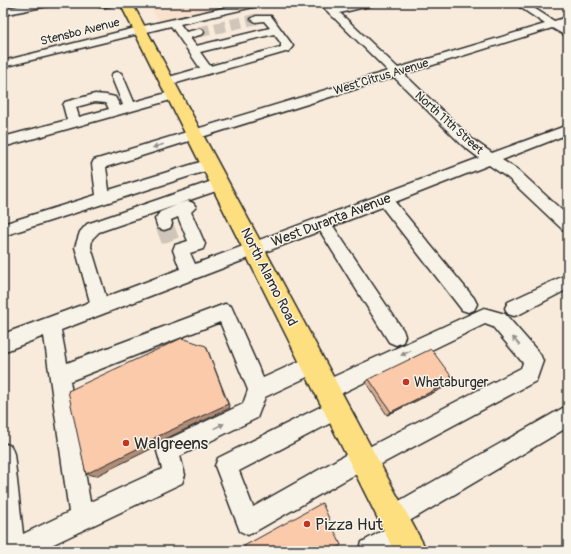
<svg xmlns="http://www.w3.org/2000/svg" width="571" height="554" viewBox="0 0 571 554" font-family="Pangolin,sans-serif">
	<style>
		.built { fill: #f9e1cd }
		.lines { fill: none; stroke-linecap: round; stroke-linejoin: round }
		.minor-tunnel-far1 { stroke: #cfc5b9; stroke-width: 11; stroke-dasharray: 11 5.5; stroke-linecap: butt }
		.minor-tunnel { stroke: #cfc5b9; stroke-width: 18; stroke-dasharray: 18 8; stroke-linecap: butt }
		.minor-casing { stroke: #2b2b2b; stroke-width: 3 }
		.major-casing { stroke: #2b2b2b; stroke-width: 3 }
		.minor { fill: #f7f3e8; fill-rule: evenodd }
		.major { fill: #fddf80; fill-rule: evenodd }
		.wall { fill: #d8ae92; stroke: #2b2b2b }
		.shaded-wall { fill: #b08d77; stroke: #2b2b2b }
		.building { fill: #fbcaaa; stroke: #2b2b2b }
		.oneway { fill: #918f8a }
		.poi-dot { fill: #c8321e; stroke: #f7f3e8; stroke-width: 1.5 }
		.labels { text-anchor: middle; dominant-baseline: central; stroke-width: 3; stroke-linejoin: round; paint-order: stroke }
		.far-street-label { font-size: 12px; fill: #2b2b2b; stroke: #f7f3e8 }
		.street-label { font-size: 14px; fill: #2b2b2b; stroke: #f7f3e8 }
		.poi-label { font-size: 14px; fill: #2b2b2b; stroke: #f7f3e8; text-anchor: start }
		.near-poi-label { font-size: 17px; fill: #2b2b2b; stroke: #f7f3e8; text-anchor: start }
	</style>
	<rect width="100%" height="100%" fill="#f8ebdc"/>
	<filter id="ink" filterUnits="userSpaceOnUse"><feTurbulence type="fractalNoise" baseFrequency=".025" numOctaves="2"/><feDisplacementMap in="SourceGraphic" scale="8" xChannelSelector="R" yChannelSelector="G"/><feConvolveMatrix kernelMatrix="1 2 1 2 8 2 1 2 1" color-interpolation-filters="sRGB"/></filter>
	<g filter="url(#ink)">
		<!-- built -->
		<path class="built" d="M148,3H240L159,21Z"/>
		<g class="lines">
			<!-- minor-tunnel-far1 -->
			<path class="minor-tunnel-far1" d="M199,32L256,19"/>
			<!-- minor-tunnel -->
			<path class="minor-tunnel" d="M164,224L172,245"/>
			<!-- minor casing -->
			<g class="minor-casing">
				<path id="minor" d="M32,3H52L47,6L3,15V9Z
					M94,3H114L113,5C106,7 99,9 94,3Z
					M245,3H263L262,5L180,24L186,32L199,29L203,30L204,32L203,34L190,38L196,46L270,28L264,21L256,22L251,19L256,16H271L291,43L293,46L289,51L166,86L162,85L160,82L162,79L200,68L171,26L3,67V61L139,27ZM274,34L281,43V47L210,66L200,52Z
					M319,3H330L335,8L357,3H374L373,5L340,13L398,68L545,24L514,3H526L554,21L568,17V23L562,25L568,29V37L552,28L404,74L472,139L492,153L568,125V134L502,160L518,170L568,216V231L562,229L508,178L489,165L395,202L474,298L477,304L474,310L468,312L462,310L382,207L333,226L403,330L405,336L403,342L396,345L389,342L320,231L61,330L67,363L225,304L231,306L263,378L313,355L320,357L323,364L320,371L265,397L257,418L180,456L185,475L182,483L39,551H3V443L11,446L14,454L23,534L69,512L44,336L3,352V334L90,302L75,247L80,232L87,224L215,180L220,179L225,180L227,184L225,188L178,204L188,201L193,203L196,207L191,212L205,244L203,249L190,253L195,264L479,158L462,145L394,77L106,167L109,190L210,159L215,160L217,164L215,168L3,236V224L96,195L92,164L94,160L388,71ZM177,205L160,212L155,219L158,228L164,230L170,228L172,224L171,220L178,217L188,241L175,245L173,250L180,269L106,297L91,247L92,239L99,232ZM220,322L248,390L243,404L160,443L157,451L162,469L90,502L70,381Z
					M117,72L121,73L123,76L134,102L174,91L178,92L180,95L178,98L3,147V137L67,120L63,105L65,102L95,94L106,95L115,97L120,106L123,105L111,76L113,73ZM95,102L106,103L109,109L79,117L76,107Z
					M568,274V289L520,314L514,316L508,314L505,308L508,302Z
					M484,308L505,314L540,354L543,361L536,381L372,469L364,472L361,471L256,531L248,535L240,531L215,466L218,458L330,402L337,399L344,402L347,409L344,416L239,471L253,507L354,450L362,447L365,449L521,368L523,363L493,327L485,324L334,397L327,400L320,397L317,390L320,383Z
					M568,405V427L406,523L410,525L414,533C404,554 380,551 359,551L362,542L389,527L385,525L381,517L385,509Z"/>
			</g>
			<!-- major casing -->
			<g class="major-casing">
				<path id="major" d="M120,3H132L427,551H394Z"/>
			</g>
			<!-- minor -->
			<use href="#minor" class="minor"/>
			<!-- major -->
			<use href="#major" class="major"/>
		</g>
		<!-- wall -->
		<path class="wall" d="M369,379L449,385L387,415L366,383Z"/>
		<!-- shaded-wall -->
		<path class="shaded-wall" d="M206,346L209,353L230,408L159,442L157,446L96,476L86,474Z
			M454,380L449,385L387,415L391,412Z"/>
		<!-- building -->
		<path class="building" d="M182,338L206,346L228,404L154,438L151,442L86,474L68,391Z
			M431,349L454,380L391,412L369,379Z
			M322,503L341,545L331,551H246L244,546Z"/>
		<!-- one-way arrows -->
		<defs><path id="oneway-solid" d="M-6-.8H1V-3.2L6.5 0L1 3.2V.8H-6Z"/></defs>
		<g class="oneway">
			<use href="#oneway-solid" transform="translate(158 146) rotate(163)"/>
			<use href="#oneway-solid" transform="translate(516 341) rotate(-130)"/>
			<use href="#oneway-solid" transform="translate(406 353) rotate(155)"/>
			<use href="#oneway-solid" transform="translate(219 426) rotate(-26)"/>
		</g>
	</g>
	<!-- markers -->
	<g class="poi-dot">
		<circle cx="406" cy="382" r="4"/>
		<circle cx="126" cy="443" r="4"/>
		<circle cx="307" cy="524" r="4"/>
	</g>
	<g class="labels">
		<!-- far-street labels -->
		<g class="far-street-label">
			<text transform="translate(80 32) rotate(-14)">Stensbo Avenue</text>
			<text transform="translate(381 77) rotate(-17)">West Citrus Avenue</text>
			<text transform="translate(449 123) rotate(42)">North 11th Street</text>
		</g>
		<!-- street labels -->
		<g class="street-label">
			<text transform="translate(331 220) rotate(-21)">West Duranta Avenue</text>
			<text transform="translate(269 277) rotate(63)">North Alamo Road</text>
		</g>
		<!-- poi labels -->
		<g class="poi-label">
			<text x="414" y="382">Whataburger</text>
		</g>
		<!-- near-poi labels -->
		<g class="near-poi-label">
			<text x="134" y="443">Walgreens</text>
			<text x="315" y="524">Pizza Hut</text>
		</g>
	</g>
	<!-- margin -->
	<rect width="571" height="554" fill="none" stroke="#f7f3e8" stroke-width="16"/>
	<rect x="8" y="8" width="555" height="538" fill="none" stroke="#2b2b2b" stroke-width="1.5" filter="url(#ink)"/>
</svg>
